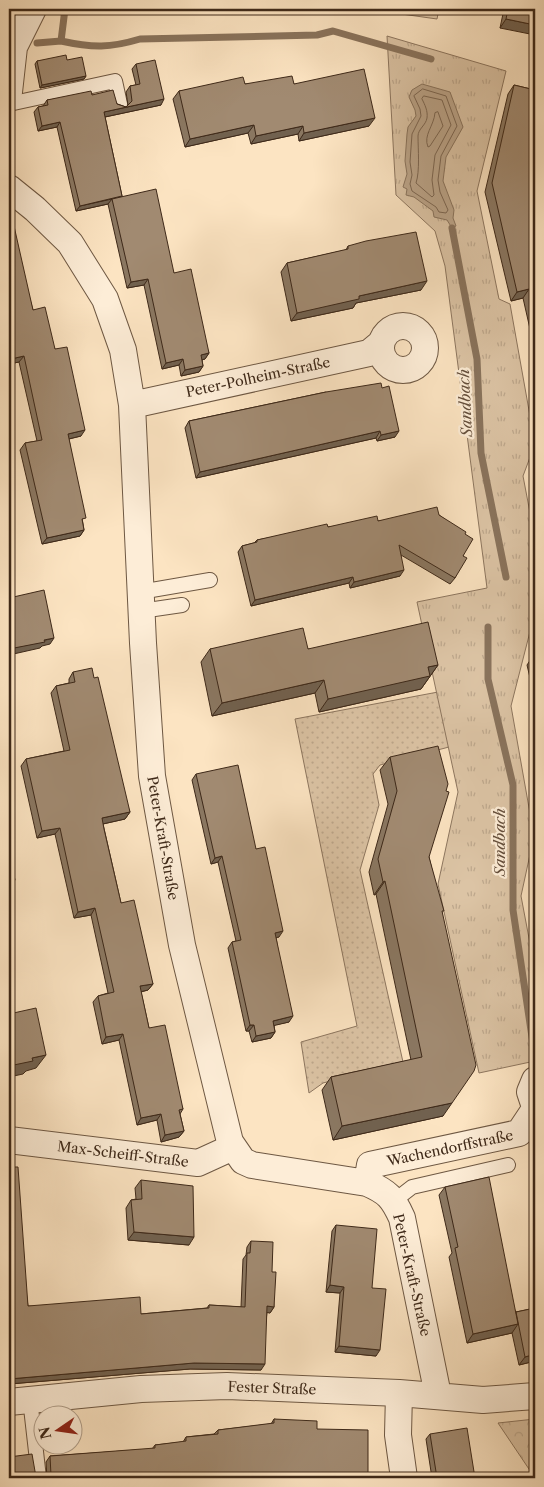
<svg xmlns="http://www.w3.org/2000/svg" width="544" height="1487" viewBox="0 0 544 1487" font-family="'Libre Caslon Text',serif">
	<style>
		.grass { fill: url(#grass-dots); stroke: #8d765f }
		.forest { fill: url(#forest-crowns); stroke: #8d765f }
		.park { fill: url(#park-tufts); stroke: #8d765f }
		.garden { fill: #dcc4a5; stroke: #8d765f }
		.water { fill: #bba489; stroke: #89735c }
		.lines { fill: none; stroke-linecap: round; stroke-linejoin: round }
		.shore { stroke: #7c6651; stroke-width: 1 }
		.stream { stroke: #89735c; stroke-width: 7 }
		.service-casing { stroke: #6e5843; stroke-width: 16 }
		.minor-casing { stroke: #6e5843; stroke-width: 28 }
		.service { stroke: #fdedd7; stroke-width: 14 }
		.minor { stroke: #fdedd7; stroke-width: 26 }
		.wall { fill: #8a7761; stroke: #3e2919 }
		.shaded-wall { fill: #71614f; stroke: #3e2919 }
		.building { fill: #a18a71; stroke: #3e2919 }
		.labels { text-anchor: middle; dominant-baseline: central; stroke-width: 4.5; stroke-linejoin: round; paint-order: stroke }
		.street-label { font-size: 14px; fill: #3e2919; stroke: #fdedd7 }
		.water-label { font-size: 15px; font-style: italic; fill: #644e3b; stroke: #fdedd7 }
	</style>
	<defs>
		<pattern id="grass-dots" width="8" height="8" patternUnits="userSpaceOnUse" patternTransform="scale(1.25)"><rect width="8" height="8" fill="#dcc4a5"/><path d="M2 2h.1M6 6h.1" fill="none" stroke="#bea88d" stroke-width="1.8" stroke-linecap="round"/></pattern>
		<pattern id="forest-crowns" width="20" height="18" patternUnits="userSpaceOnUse" patternTransform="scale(1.25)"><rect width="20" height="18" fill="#dcc4a5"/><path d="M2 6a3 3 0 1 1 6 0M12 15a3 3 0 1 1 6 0" fill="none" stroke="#bea88d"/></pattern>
		<pattern id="park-tufts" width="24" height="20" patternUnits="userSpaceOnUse" patternTransform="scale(1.25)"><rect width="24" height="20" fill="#dcc4a5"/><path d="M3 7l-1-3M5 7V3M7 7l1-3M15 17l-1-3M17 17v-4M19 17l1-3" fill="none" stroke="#bea88d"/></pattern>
	</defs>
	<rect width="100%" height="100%" fill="#fce4c2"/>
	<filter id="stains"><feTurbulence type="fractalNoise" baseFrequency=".004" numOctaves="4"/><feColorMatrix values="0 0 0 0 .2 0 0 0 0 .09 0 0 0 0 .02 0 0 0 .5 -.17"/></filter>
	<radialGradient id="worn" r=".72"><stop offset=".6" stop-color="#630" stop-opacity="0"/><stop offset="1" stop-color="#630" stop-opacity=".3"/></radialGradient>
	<!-- grass -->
	<path class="grass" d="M438,692L449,747L380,765L373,774L379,805L360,870L403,1062L323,1083L309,1093L301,1042L357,1026L295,719Z"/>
	<!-- forest -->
	<path class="forest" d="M535,1419V1478L498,1423Z"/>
	<!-- park -->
	<path class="park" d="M387,36L506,71L477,191L499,299L510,304L535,444L523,476L535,539V612L511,706L534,836L521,896L535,970V1061L479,1073L438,884L458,792L417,602L487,588L445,266L435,231L396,195Z"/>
	<!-- garden -->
	<path class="garden" d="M366,9H439L437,19Z"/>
	<!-- water -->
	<path class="water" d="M422,84L450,92L463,127L446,157L443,181L454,210L453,218L456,226L452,228L447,220L434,217L433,211L414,197L406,195L407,189L403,187L407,174L405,161L407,134L408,127L416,116L415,110L409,97L412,90Z"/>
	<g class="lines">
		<!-- shore -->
		<path class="shore" d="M423,89L446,96L457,126L441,156L438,180L440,192L448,210L446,213L439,212L436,207L412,191L410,184L412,175L410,162L412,134L421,116L420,109L414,96Z
			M424,96L442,100L451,125L435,155L432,180L434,195L432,197L416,183C420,171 418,149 418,136C418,129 426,125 427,118C428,111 425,105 422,99Z
			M438,112L443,126L430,146L428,147C423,135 434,126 435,113Z"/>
		<!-- stream -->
		<path class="stream" d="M65,9L61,41C93,48 110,48 140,39L317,35L333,31L431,59
			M37,43L61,41
			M452,228L477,359L481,453L506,577
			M488,627V679L513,785V910L535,1057"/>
		<!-- service casing -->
		<g class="service-casing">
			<path id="service" d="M9,104L115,81L120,104
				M140,592L210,580
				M141,611L182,605
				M394,1201L412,1187L508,1165
				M30,1399L39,1478"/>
		</g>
		<!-- minor casing -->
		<g class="minor-casing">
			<path id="minor" d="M9,92L14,47L33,9
				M9,188L35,209L70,243L105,299L123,350L132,405L143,643L152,776L182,945L230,1142L243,1161L252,1165L367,1183C388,1192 393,1198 402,1218L438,1395
				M381 348a22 22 0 1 1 44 0a22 22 0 1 1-44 0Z
				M132,405L369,353L381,343
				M535,1080L530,1092L535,1107
				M9,1140L198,1163L233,1147
				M367,1183L370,1165L519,1133L535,1109
				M399,1393L398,1435L404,1478
				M9,1402L141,1389L227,1386L399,1393L483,1400L535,1396"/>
		</g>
		<!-- service -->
		<use href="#service" class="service"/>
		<!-- minor -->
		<use href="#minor" class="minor"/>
	</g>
	<!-- wall -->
	<path class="wall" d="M504,9H535L500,28Z
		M67,60L86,76L84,79L40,88L35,64L37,61Z
		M136,64L161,105L105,117L122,196L174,273L209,353L205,359L202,360L203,366L199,372L181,376L179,365L162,369L144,285L127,288L108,204L76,211L57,127L38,131L34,112L38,107L43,106L47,100L92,95L126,107L128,105L126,92L130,86L136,85L132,69Z
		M245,84H294L369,126L299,141L298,134L251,144L248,133L185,147L173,99L179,91Z
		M514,85L535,90V351L523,298L511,301L485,192L508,94Z
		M9,227L33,310L55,349L81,436L69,439L84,530L80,536L42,544L20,450L25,443L37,441L19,362L9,364Z
		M348,246L421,290L356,303L353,308L291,321L281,272L287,263L346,250Z
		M326,392L395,437L377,441L376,438L196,478L185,428L189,421Z
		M535,472V486L533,475Z
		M439,515L465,534L463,556L455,578L450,584L401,555L400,576L350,588L349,583L251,606L238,552L242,546L254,543L257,540L328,527L378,521Z
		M210,649H308L438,665L421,689L319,712L315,693L212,716L201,662Z
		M535,653V699L527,665Z
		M73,672L130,812L125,819L103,824L121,903L153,984L148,990L141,992L149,1028L183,1109L180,1114L184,1131L179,1137L161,1142L157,1120L137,1125L119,1040L102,1044L93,1002L98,996L108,993L91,915L74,918L55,834L37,838L21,766L26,759L64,751L51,693L56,686L69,683V679Z
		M390,757L429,857L442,913L443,1116L333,1140L322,1090L331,1077L411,1060L376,894L374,895L369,872L388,804L380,770Z
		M196,774L256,849L279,937H276L289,1022L274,1025L275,1032L271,1038L252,1042L249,1031H246L228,948L232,942L236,941L218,862L211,864L192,780Z
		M9,1167L28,1306L141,1314L207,1308L209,1305L241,1307L243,1259L246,1255L247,1247L251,1241L272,1272L274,1307L270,1313L267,1312L261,1370L190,1369L9,1384Z
		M141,1180L189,1245L128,1240L126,1208L131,1200L136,1199L135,1188Z
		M445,1187L516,1312L535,1308V1361L519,1365L512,1333L467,1343L449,1257L452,1253L439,1195Z
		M336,1225L372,1288L376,1356L335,1352L340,1293L326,1292L332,1231Z
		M274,1419L317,1429L368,1478H47L46,1462L50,1456L152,1449L155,1445L183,1442L186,1437L214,1434L218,1430L271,1424Z
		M430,1434L475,1478H432L426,1439Z"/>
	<!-- shaded-wall -->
	<path class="shaded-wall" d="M99,9H301H212L209,13H96Z
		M506,19L535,25V35L500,28Z
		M86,76L84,79L40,88L42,85Z
		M164,99L161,105L100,118L104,112Z
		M375,118L369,126L299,141L304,133Z
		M60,122L57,127L38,131L42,126Z
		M254,125L248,133L185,147L190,139Z
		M303,126L298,134L251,144L256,136Z
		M112,199L108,204L76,211L80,206Z
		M148,279L144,285L127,288L131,282Z
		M427,281L421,290L356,303L353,308L291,321L297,313L359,296Z
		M529,289L523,298L511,301L517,292Z
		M209,353L205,359L197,361L201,355Z
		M24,356L19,362L9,364V362L11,359Z
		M183,359L179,365L162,369L166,363Z
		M203,366L199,372L181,376L185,370Z
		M85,430L81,436L64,440L68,434Z
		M380,431L376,438L196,478L200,472Z
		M399,431L395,437L377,441L381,435Z
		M84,530L80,536L42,544L47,538Z
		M404,570L400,576L350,588L354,582Z
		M353,577L349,583L251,606L255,600Z
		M54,638L50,644L42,646L40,648L9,655V649Z
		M438,665L421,689L319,712L328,699L428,667Z
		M324,680L315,693L212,716L222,703Z
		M130,812L125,819L98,825L102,818Z
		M60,828L55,834L37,838L42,831Z
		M222,856L218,862L211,864L215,858Z
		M15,880L9,888V881Z
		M385,881L376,894L374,895L383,882Z
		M95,908L91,915L74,918L78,912Z
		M283,931L279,937L270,939L275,933Z
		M153,984L148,990L135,993L140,986Z
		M293,1016L289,1022L268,1027L273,1021Z
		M250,1025H254L249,1031H246Z
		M275,1032L271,1038L252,1042L256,1036Z
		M123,1034L119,1040L102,1044L106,1037Z
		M46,1055L36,1068L26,1071L23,1074L9,1077V1066L32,1058Z
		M452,1103L443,1116L333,1140L342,1126Z
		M161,1114L157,1120L137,1125L141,1118Z
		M184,1131L179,1137L161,1142L165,1135Z
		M134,1232L194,1237L189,1245L128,1240Z
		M330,1285L344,1287L340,1293L326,1292Z
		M267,1306L274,1307L270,1313L263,1312Z
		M518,1324L512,1333L467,1343L473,1334Z
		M339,1346L380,1350L376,1356L335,1352Z
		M535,1354V1361L519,1365L525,1357Z
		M194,1363L265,1364L261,1370L190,1369L9,1384V1379Z
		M264,1473L261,1478H226Z"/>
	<!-- building -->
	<path class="building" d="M508,9H535V25L506,19Z
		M66,55L67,60L82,57L86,76L42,85L37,61Z
		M155,60L164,99L104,112L122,196L80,206L60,122L42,126L38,107L48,105L47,100L91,91L92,95L113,90L117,104L126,107L132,101L130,86L140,84L136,64Z
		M364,69L375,118L304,133L303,126L256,136L254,125L190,139L179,91L243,77L245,84L292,76L294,84Z
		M514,85L535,90V315L529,289L517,292L492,183Z
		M156,189L174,273L191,269L209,353L201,355L203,366L185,370L183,359L166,363L148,279L131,282L112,199Z
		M14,226L33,310L45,307L55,349L67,347L85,430L68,434L86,518L82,519L84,530L47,538L25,443L42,440L24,356L11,359L9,349V227Z
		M416,232L427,281L359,296V299L297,313L287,263L348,249V246L366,241Z
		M381,383L382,388L389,386L399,431L381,435L380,431L200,472L189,421L326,392Z
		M437,507L439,515L466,532L465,534L473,539L463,556L467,558L455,578L399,545L404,570L354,582L353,577L255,600L242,546L257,542V540L327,524L328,527L377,516L378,521Z
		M44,590L54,638L44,640L45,642L9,649V598Z
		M428,622L438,665L428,667L430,676L328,699L324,680L222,703L210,649L303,628L308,649Z
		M92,668L94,678L98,677L130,812L102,818L104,829L121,903L134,900L153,984L140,986L149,1028L165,1025L183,1109L179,1110L184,1131L165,1135L161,1114L141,1118L123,1034L106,1037L98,996L114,992L95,908L78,912L60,828L42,831L26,759L70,750L56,686L75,682L73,672Z
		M438,746L448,784L446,791L449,792L429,857L444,911H442L476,1065L474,1071L452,1103L342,1126L331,1077L422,1057L385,881L383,882L378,859L397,791L390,757Z
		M238,765L256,849L265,847L283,931L275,933L293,1016L273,1021L275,1032L256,1036L254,1025H250L232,942L241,940L222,856L215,858L196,774Z
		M9,851L15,880L9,881Z
		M36,1008L46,1055L32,1058L33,1061L9,1066V1014Z
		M9,1167H18L28,1306L140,1297L141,1314L209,1308V1305L245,1307L247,1253H250L251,1241L273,1242L272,1272H276L274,1307L267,1306L265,1364L194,1363L9,1379Z
		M489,1177L518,1324L473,1334L455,1248L458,1247L445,1187Z
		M141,1180L193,1186L194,1237L134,1232L131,1200L142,1199Z
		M336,1225L377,1229L372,1288L386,1289L380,1350L339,1346L344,1287L330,1285Z
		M535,1308V1354L525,1357L516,1312Z
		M274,1419L317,1421V1429L368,1430V1478H272V1477H264V1473L226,1478H48L51,1475L50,1456L155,1448V1445L186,1441V1437L218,1434V1430L274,1423Z
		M467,1428L475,1478H437L430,1434Z
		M32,1454L36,1477L39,1478H9V1457Z"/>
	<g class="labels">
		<!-- street labels -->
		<g class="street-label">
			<text transform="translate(258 377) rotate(-12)">Peter-Polheim-Straße</text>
			<text transform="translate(163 838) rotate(80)">Peter-Kraft-Straße</text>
			<text transform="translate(450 1148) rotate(-12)">Wachendorffstraße</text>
			<text transform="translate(123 1154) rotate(7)">Max-Scheiff-Straße</text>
			<text transform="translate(412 1275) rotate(77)">Peter-Kraft-Straße</text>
			<text transform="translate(272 1388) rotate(2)">Fester Straße</text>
		</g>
		<!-- water labels -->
		<g class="water-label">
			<text transform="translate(465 403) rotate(-93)">Sandbach</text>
			<text transform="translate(499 842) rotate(-90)">Sandbach</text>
		</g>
	</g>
	<!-- margin -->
	<rect width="544" height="1487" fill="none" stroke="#fce4c2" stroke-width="30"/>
	<rect x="10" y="10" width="524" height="1467" fill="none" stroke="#3e2919" stroke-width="2.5"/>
	<rect x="15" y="15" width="514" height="1457" fill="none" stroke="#3e2919"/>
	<!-- north arrow -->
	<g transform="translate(58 1430) rotate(257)"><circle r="24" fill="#fdedd7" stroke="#b19f8b"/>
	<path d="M0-4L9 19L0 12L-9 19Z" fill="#8f2418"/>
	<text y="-8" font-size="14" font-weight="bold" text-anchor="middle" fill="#3e2919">N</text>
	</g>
	<rect width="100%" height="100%" filter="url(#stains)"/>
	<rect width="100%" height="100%" fill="url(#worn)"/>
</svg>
